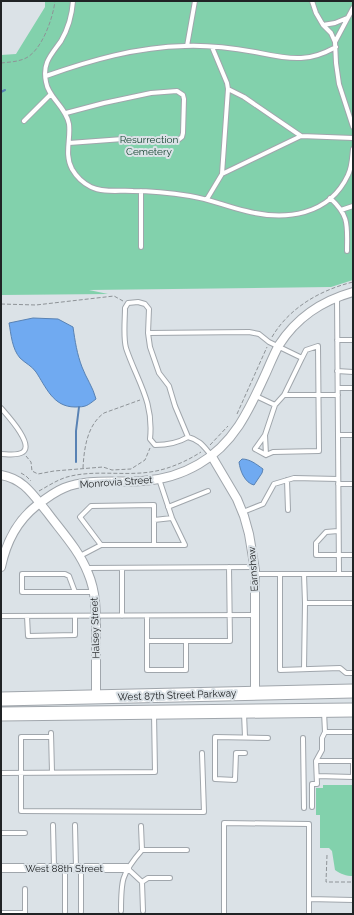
<svg xmlns="http://www.w3.org/2000/svg" width="354" height="915" viewBox="0 0 354 915" font-family="Raleway,sans-serif">
	<style>
		.green { fill: #82d1ac }
		.water { fill: #70aaf1; stroke: #5882b4 }
		.lines { fill: none; stroke-linecap: round; stroke-linejoin: round }
		.stream { stroke: #5882b4; stroke-width: 2 }
		.lane-casing { stroke: #a0a6ac; stroke-width: 6 }
		.street-casing { stroke: #a0a6ac; stroke-width: 10 }
		.primary-casing { stroke: #a0a6ac; stroke-width: 15 }
		.path { stroke: #8e9397; stroke-width: 1; stroke-dasharray: 4 2; stroke-linecap: butt }
		.lane { stroke: #fff; stroke-width: 4 }
		.street { stroke: #fff; stroke-width: 8 }
		.primary { stroke: #fff; stroke-width: 13 }
		.labels { text-anchor: middle; dominant-baseline: central; stroke-width: 4; stroke-linejoin: round; paint-order: stroke }
		.park-label { font-size: 10px; fill: #174431; stroke: #dbe2e7 }
		.street-label { font-size: 10px; fill: #202325; stroke: #dbe2e7 }
	</style>
	<rect width="100%" height="100%" fill="#dbe2e7"/>
	<!-- green -->
	<path class="green" d="M45,1H353V280L331,287L89,290L108,294L1,295V55L16,54L45,7Z
		M323,785H353V876C346,876 341,874 335,870L332,851L329,848H320V815H316V788H323Z"/>
	<!-- water -->
	<path class="water" d="M33,318L58,319L73,327C75,341 77,354 82,367C86,378 93,387 96,399C87,406 86,407 75,407C53,407 46,387 36,372C32,366 25,363 20,358C12,349 11,334 9,323Z
		M242,459C250,459 256,464 263,469L262,473L254,485C245,483 240,471 239,462Z"/>
	<g class="lines">
		<!-- stream -->
		<path class="stream" d="M1,92L5,90
			M76,462V431L79,407"/>
		<!-- lane casing -->
		<g class="lane-casing">
			<path id="lane" d="M73,1C72,15 68,29 61,41C51,55 42,63 46,82C48,97 66,107 69,124C71,139 64,154 72,169C76,176 83,183 91,187C103,193 120,190 133,191C152,191 171,193 190,196C210,199 227,207 246,211C285,221 329,216 348,175C352,167 352,158 353,149
				M312,1L316,13L323,25L331,33L335,42L336,63L339,84L353,127
				M323,25L335,23L347,18
				M335,42L353,8
				M187,46L195,1
				M46,76C91,60 137,47 185,46C209,45 232,48 255,52C270,55 286,59 301,58C313,58 325,53 336,47
				M228,89L244,97L301,136L353,138
				M66,113L104,103L151,93L177,91L183,95L184,99L183,133L182,137L177,141L123,139L69,143
				M24,121L51,94
				M222,174L301,136
				M330,198C350,216 347,226 347,251
				M207,199L222,174L228,89L227,83L212,47
				M341,210L353,206
				M141,247V191
				M337,297L339,574
				M148,333L249,332L259,334L269,342L302,358L284,395L275,405
				M337,340H353
				M337,371L353,372
				M338,388H353
				M284,395H338
				M256,396L275,405L265,435L255,449L266,455L265,435
				M1,408C7,415 34,444 23,452C18,456 7,454 1,454
				M338,435H353
				M188,437L175,406L169,386L159,373L150,347L148,333L149,309L145,304L138,302L128,303L125,308C125,319 123,337 126,348C137,381 154,401 150,439L155,445C167,445 178,443 188,437C200,440 204,447 211,455
				M266,455L273,452L319,451L318,346L306,350L302,358
				M287,480L288,510
				M338,484H353
				M168,507L208,491
				M243,512L263,504L274,484L294,478L338,479
				M154,520L172,518
				M338,531L326,532L316,543V555H353
				M101,545L80,517L91,506L154,505V545
				M80,556L101,545H185L172,518L159,479
				M86,568L254,567
				M122,568V616
				M255,574H353
				M280,574V670L340,668L346,673H353
				M304,574L305,603H353
				M75,592L69,576L65,574H22V592H94
				M1,616L255,615
				M27,616L28,636L75,635V616
				M147,616V670H186V641H147
				M186,641H230L229,567
				M304,669L305,603
				M244,713L245,737
				M325,732H352
				M51,733L52,772
				M51,737H21V811L204,812L202,753
				M303,738L304,808
				M245,753H236L235,780L215,779V737L268,738
				M316,761H353V777L317,776
				M1,773L155,772L154,713
				M312,807V784H317L316,761L322,750V738L325,732L324,712
				M53,825L54,868
				M75,825L76,868
				M1,833H25
				M142,850H187
				M65,868V912
				M81,868V912
				M127,868L142,882L148,878H170
				M142,882L143,911
				M309,899L353,900
				M121,911C121,881 121,874 142,850L141,826
				M1,913H25V889
				M224,914V823L309,824V914"/>
		</g>
		<!-- street casing -->
		<g class="street-casing">
			<path id="street" d="M211,455L237,499L244,516L249,534L255,570V692
				M1,475C24,479 33,495 47,512C61,531 79,550 88,573C97,594 96,616 96,639C96,658 96,678 96,697
				M1,567C6,543 16,522 36,506C45,499 54,492 64,488C88,478 116,483 142,481C162,480 182,474 199,464C235,443 250,408 266,373C270,364 274,354 279,345C297,317 321,301 353,292
				M1,868H127"/>
		</g>
		<!-- primary casing -->
		<g class="primary-casing">
			<path id="primary" d="M1,699L353,691
				M1,714L353,710"/>
		</g>
		<!-- path -->
		<path class="path" d="M1,63C9,62 18,62 26,58C42,50 53,18 55,1
			M1,304L36,305L114,296L123,301
			M272,337C289,308 320,290 353,282
			M237,414L267,347
			M210,445L228,426
			M26,456L31,462L32,471L38,474L54,471L103,467L112,470L131,469L145,460L150,448
			M83,468C84,449 87,425 104,413L140,400
			M21,473L26,476L31,481
			M39,491C48,486 57,480 67,477C96,469 127,477 156,471C171,468 187,461 201,452
			M327,855L326,882H353"/>
		<!-- lane -->
		<use href="#lane" class="lane"/>
		<!-- street -->
		<use href="#street" class="street"/>
		<!-- primary -->
		<use href="#primary" class="primary"/>
	</g>
	<g class="labels">
		<!-- park labels -->
		<g class="park-label">
			<text x="149" y="139">Resurrection<tspan x="149" dy="12">Cemetery</tspan></text>
		</g>
		<!-- street labels -->
		<g class="street-label">
			<text transform="translate(116 482) rotate(-4)">Monrovia Street</text>
			<text transform="translate(253 569) rotate(-94)">Earnshaw</text>
			<text transform="translate(95 628) rotate(-92)">Halsey Street</text>
			<text transform="translate(177 695) rotate(-2)">West 87th Street Parkway</text>
			<text x="64" y="868">West 88th Street</text>
		</g>
	</g>
	<!-- border -->
	<rect width="354" height="915" fill="none" stroke="#202325" stroke-width="4"/>
</svg>
